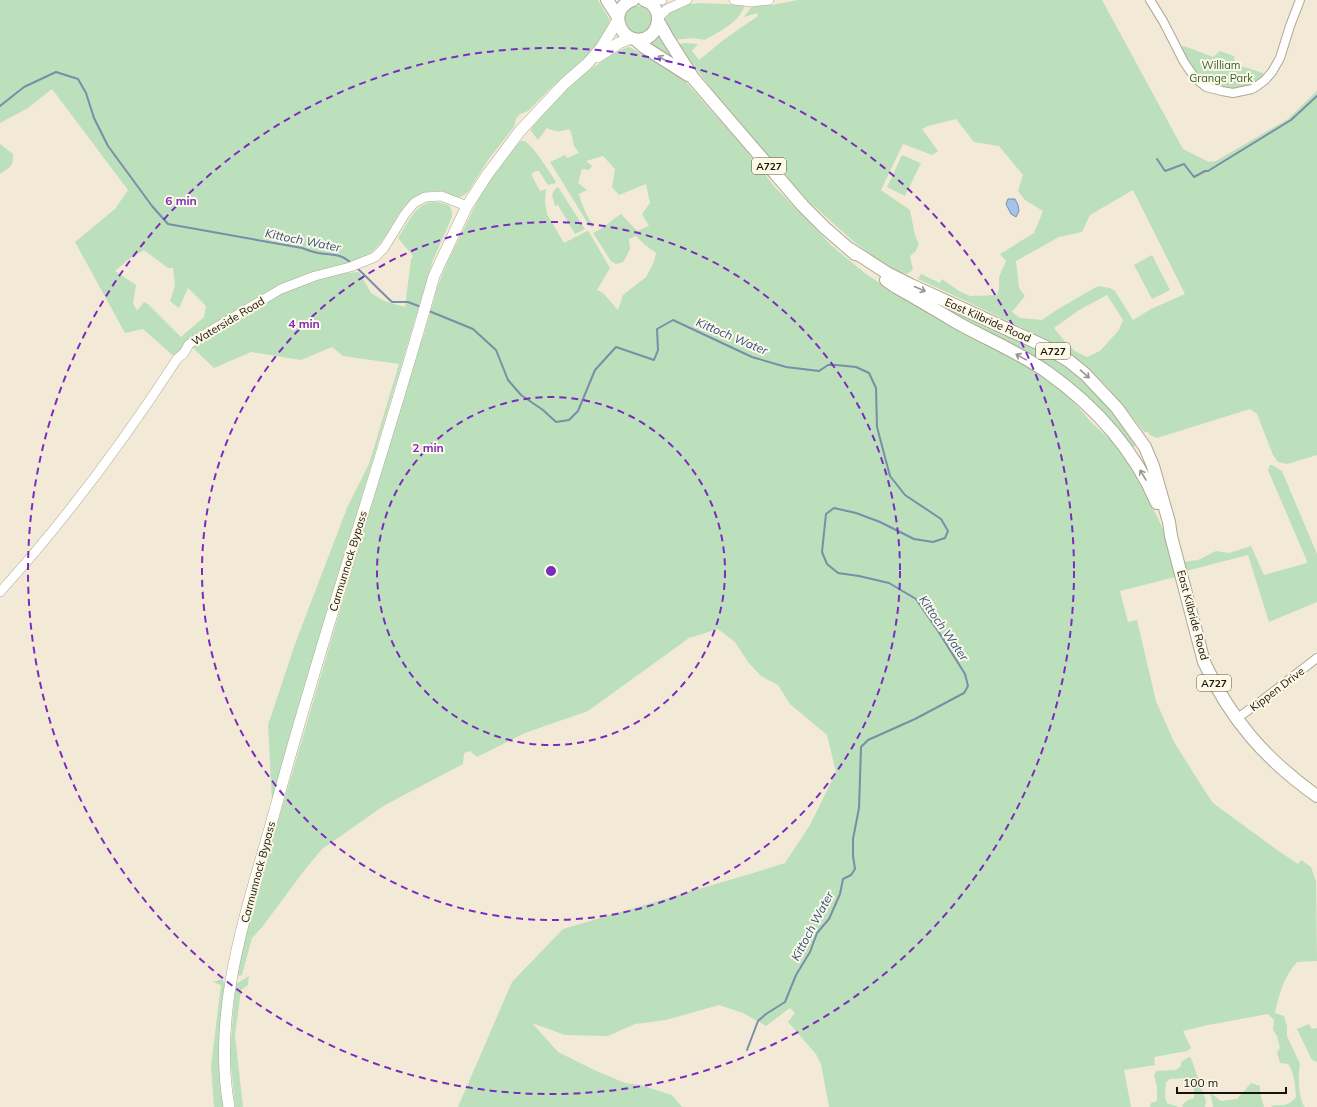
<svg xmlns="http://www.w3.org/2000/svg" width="1317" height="1107" viewBox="0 0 1317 1107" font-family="Mulish,sans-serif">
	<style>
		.green { fill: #bbe0bb; fill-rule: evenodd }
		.water { fill: #a4c3eb; stroke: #798ea8 }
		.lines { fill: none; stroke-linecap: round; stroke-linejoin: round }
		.stream { stroke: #798ea8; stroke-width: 2 }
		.minor-casing { stroke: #aea794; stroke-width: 10 }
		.tertiary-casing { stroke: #aea794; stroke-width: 10 }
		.secondary-casing { stroke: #aea794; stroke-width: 12 }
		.primary-casing { stroke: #aea794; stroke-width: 14 }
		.minor { stroke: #fff; stroke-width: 8 }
		.tertiary { stroke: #fff; stroke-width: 9 }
		.secondary { stroke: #fff; stroke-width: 11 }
		.primary { stroke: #fff; stroke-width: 12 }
		.oneway { stroke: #969592 }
		.ring { fill: none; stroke: #7b2cbf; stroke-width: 2; stroke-dasharray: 7 5 }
		.labels { text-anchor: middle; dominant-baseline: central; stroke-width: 4; stroke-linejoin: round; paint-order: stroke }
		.shield { fill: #fef8e7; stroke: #5c584e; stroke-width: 1 }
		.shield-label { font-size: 10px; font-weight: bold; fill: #16130c }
		.park-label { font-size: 11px; fill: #2e6332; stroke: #fef8e7 }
		.street-label { font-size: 11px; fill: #16130c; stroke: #fef8e7 }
		.water-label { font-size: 12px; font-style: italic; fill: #2d5588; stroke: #fef8e7 }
		.centre { fill: #7b2cbf; stroke: #fef8e7; stroke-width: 2 }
		.ring-label { font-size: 12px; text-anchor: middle; font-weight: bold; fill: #7b2cbf; stroke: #fef8e7; stroke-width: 4; stroke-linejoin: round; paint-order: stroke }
	</style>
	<rect width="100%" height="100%" fill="#f2ead6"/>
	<!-- green -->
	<path class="green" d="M0,0H598L610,20L608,27L595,50L553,86L528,111L520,114L516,119L514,127L488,160L468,192C464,195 461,198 457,197C453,196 449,194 445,192C437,190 426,191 418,195C397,205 390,237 372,252C366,258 350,262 341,266L347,273L359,272L371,293L384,301L405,307L411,260L413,256L398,238C412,217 420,192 450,206L452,212V217L433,260L303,692L272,801L268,725L295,644L347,508L369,464L399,364L343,356L332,347L301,360L251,352L214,368L189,344L177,359L143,329L125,333L75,242L115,209L128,190L52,89L28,108L0,123ZM144,250L168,268H173L175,286L170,301L179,308L188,288L206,306L204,317L181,337L148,304L144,302L137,311L133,303L136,285L115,271L129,259Z
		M798,0H1102L1183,149L1209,162L1216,161L1288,119L1317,91V455L1287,464L1278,462L1273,455L1257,414L1250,409L1157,438L1150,435L1147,431L1145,433C1125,407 1103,378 1076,359C1056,344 1032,333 1010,322C979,307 949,293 918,279L921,274L940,283L942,279L959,291L970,296L997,295L999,289V277L1006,261L1000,254L1034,233L1043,211L1025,200L1018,191L1023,175L999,146L974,142L956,119L928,126L922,129L938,151L932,155L903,144L881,190L910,210L915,235L919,244L915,252L910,256L913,270L907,274L902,273L883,264L853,241L806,199L773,162L713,91L677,44L685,43L698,44L692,51L699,60L726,38L758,16L757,13L744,17L752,6L772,5ZM1133,190L1185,294L1151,309L1133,320L1115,291L1110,288L1098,286L1058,309L1042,320L1020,318L1012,312L1025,296L1019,288L1016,261L1059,237L1082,232L1090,215ZM1107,295L1123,320L1119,330L1100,351L1087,357L1075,351L1066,343L1054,328L1079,310Z
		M702,3L745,5C739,23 720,31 705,40L693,38L674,40L664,23L665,17C678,5 685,4 702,3Z
		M636,6C658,6 656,35 637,35C635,35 631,32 628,31L623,18L627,11Z
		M657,35L683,66L645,43Z
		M1184,46L1213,57L1220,51L1234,56L1235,64L1263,73L1264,76C1259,79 1253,83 1248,86C1233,92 1210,87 1198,77C1189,70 1185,57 1180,47Z
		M629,47L668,68L685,81L741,144L774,186L832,246L866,274L907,301L1026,366L1053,384L1071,399L1092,423L1112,441L1136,473L1165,533L1175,577L1120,591L1128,622L1137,620L1156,701L1174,742L1201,785L1213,803L1280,852L1298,864L1301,860L1311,867L1316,881L1317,961L1297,962C1284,976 1279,994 1275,1013L1284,1016L1287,1026V1036L1300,1064C1298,1074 1298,1100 1305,1107H1271L1274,1105C1284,1106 1290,1105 1296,1097C1295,1087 1295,1073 1288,1064L1280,1063L1277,1052L1280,1048L1277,1036L1273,1030L1274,1020L1268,1014L1208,1025L1183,1031L1191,1048L1187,1051L1154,1057L1155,1065L1124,1070L1131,1107H829L821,1064L816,1054L788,1022L795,1013L790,1008L766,1026L743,1013L719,1005L666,1020L635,1024L608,1036L565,1035L532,1023L558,1052L594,1070L625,1083L640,1085L672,1095L682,1107H458L512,982L563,929L760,871L785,863L810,825L836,772L827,735L790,704L778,685L761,676L748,662L735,642L718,629L689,638L588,711L525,733L477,757L470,751L464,753L463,764L385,805L322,849L303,872L263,926L252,938L242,975L240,976L237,975L247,927L415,355L424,334L438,285L447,263L477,202L492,176L515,147L521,141C523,141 526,141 527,143C535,148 549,172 555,180L556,183L548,185L539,171H536L531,174L540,191L546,189L545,202L547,214L564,243L587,231L589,232L610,268L597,290L603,293L618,310L623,295L646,277L654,262L656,253L645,245L636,236L629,239L630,249L624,261L621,263L616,264L611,261L593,233C604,228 612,220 621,214L637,231L649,226L642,214L650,203L646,184L619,195L612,187L615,169L603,156L586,161L592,166L589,170L582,169L578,183L587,190L579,194C582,205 587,218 594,226L590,227L550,162L565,155L567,158L579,153L574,146L571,132L569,129C561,132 555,132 547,128L538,140L531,131L532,127L575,80L617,51L618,52L625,48Z
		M0,144L13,154C14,166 10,167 0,174Z
		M902,155L921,163L905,196L887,187Z
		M558,187L585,229L575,234L558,205L555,206C553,197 549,193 558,187Z
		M1152,255L1170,290L1152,299L1134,265Z
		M917,292L1061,360L1100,394L1133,439L1136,445L1134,447L1130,446L1089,400L931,303Z
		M1270,465H1272L1282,471L1317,554V602L1269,622L1248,555L1186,571L1183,562L1198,560L1216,551L1229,553L1251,546L1264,575L1307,563V561L1268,470Z
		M249,976L248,985L241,990L235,1035L243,1107H235L230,1055L233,1015L236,984Z
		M222,979L224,982L225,986L220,1054L224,1107H214L211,1066L221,985L213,982Z
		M1309,1024L1312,1029L1317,1028V1062L1312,1060L1297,1029Z
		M1189,1057L1191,1058L1206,1101L1205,1107H1183L1182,1105L1188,1100L1194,1098C1195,1083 1192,1088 1184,1078L1170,1079L1166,1082L1165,1097L1167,1103L1179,1107H1150L1151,1103L1157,1101V1086L1154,1076L1156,1071L1176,1070L1181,1066V1062Z
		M1251,1083L1260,1086V1093L1264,1107H1213L1210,1092L1221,1101L1237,1099Z"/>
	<!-- water -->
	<path class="water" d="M1008,199H1015L1018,205L1019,211L1016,217L1011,214L1006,204Z"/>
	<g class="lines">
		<!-- stream -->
		<path class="stream" d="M0,106L24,87L56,72L78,79L86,93L94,118L108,146L152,206L168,224L302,248C307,250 313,252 318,253C332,255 341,253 352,264
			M1157,159L1165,171L1184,164L1194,177L1205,171H1208L1291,120L1317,96
			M357,268C369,279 380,291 392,302H408L421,307
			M429,311L473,329L496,350L508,380L521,395L543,410L556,422L569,420L578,411L595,370L616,347L654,360L658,350L657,329L673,320L752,357L786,367L819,371L828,365H836L856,367L869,373L876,388L877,427L890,476L905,495L941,519L948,531L945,538L933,542L914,539L880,522L856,513L834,508L826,514L822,552L827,564L838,573L859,576L889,583L916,599L938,631L965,674L968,686L964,693L915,719L868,740L861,747L859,808L853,839V856L855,869L851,875L843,879L840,894L829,919L817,933L810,952L796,975L785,1002L766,1014L758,1021L747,1050"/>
		<!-- minor casing -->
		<g class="minor-casing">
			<path id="minor" d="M1150,0L1163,21L1184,62L1195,78L1206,87L1222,91L1233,93L1252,89L1257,86L1265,80L1272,72L1280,58L1290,26L1300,0
				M1236,719L1264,699L1317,658"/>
		</g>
		<!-- tertiary casing -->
		<g class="tertiary-casing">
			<path id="tertiary" d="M645,0H662
				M734,0L752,2L769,0
				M658,18L667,9L687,0
				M0,592C66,519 124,441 177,359L184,353L189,344L215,328L281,289L315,276L350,267L375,257L384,248L405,214L414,203L425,197L441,196L467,206"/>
		</g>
		<!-- secondary casing -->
		<g class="secondary-casing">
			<path id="secondary" d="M597,57L619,43L631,38
				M229,1107C211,1008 249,905 275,810C323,631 384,455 434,276L467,206L487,175L520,131L564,84L587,64L601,48L618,20"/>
		</g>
		<!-- primary casing -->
		<g class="primary-casing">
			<path id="primary" d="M607,0L618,17
				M633,0C601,12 628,54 651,35C655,31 658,25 658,18C658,9 652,3 644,0
				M658,21L667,37L693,78L803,206L825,228L855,254
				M635,39L644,47L688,75
				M850,249L887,273L911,285L1044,346L1069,361L1085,374L1117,408L1145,447L1153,466L1169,522L1171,536L1204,662C1230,719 1266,760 1317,796
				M886,280L896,287C916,298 936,310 956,322C986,339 1019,352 1047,372C1095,406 1134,450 1157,503"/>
		</g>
		<!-- minor -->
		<use href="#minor" class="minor"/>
		<!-- tertiary -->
		<use href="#tertiary" class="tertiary"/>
		<!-- secondary -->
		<use href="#secondary" class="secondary"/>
		<!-- primary -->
		<use href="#primary" class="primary"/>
	</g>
	<!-- one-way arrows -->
	<defs><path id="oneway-shaft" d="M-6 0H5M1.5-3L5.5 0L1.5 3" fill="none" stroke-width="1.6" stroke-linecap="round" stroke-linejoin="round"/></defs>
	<g class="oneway">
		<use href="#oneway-shaft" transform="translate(663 59) rotate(-150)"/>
		<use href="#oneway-shaft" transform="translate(920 289) rotate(24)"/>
		<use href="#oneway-shaft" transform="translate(1021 357) rotate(-151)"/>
		<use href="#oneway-shaft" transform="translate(1085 374) rotate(41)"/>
		<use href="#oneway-shaft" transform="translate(1143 475) rotate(-121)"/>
	</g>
	<!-- distance rings -->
	<g class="ring">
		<circle cx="551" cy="571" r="174"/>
		<circle cx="551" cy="571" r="349"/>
		<circle cx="551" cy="571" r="523"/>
	</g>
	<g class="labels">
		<!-- shield labels -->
		<g class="shield">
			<rect x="752" y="158" width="34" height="16" rx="3"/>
			<rect x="1036" y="343" width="34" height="16" rx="3"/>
			<rect x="1197" y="675" width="34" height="16" rx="3"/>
		</g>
		<g class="shield-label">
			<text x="769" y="166">A727</text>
			<text x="1053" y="351">A727</text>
			<text x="1214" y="683">A727</text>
		</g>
		<!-- park labels -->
		<g class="park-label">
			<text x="1221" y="65">William<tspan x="1221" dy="13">Grange Park</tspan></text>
		</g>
		<!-- street labels -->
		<g class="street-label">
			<text transform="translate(988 320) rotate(24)">East Kilbride Road</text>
			<text transform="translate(228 321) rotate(-31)">Waterside Road</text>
			<text transform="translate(348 561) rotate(-73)">Carmunnock Bypass</text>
			<text transform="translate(1193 615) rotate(75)">East Kilbride Road</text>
			<text transform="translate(1277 689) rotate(-37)">Kippen Drive</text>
			<text transform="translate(258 872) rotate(-75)">Carmunnock Bypass</text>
		</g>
		<!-- water labels -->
		<g class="water-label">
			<text transform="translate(303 240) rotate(11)">Kittoch Water</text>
			<text transform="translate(732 336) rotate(23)">Kittoch Water</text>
			<text transform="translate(944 628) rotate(55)">Kittoch Water</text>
			<text transform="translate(812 926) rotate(-62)">Kittoch Water</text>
		</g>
	</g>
	<circle cx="551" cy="571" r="6" class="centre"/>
	<g class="ring-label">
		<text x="181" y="205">6 min</text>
		<text x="304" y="328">4 min</text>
		<text x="428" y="452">2 min</text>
	</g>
	<!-- scale -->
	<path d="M1177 1087v6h109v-6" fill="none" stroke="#16130c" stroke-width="2"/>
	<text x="1183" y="1087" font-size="12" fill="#16130c" stroke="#fef8e7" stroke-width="3" paint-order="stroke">100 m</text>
</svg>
